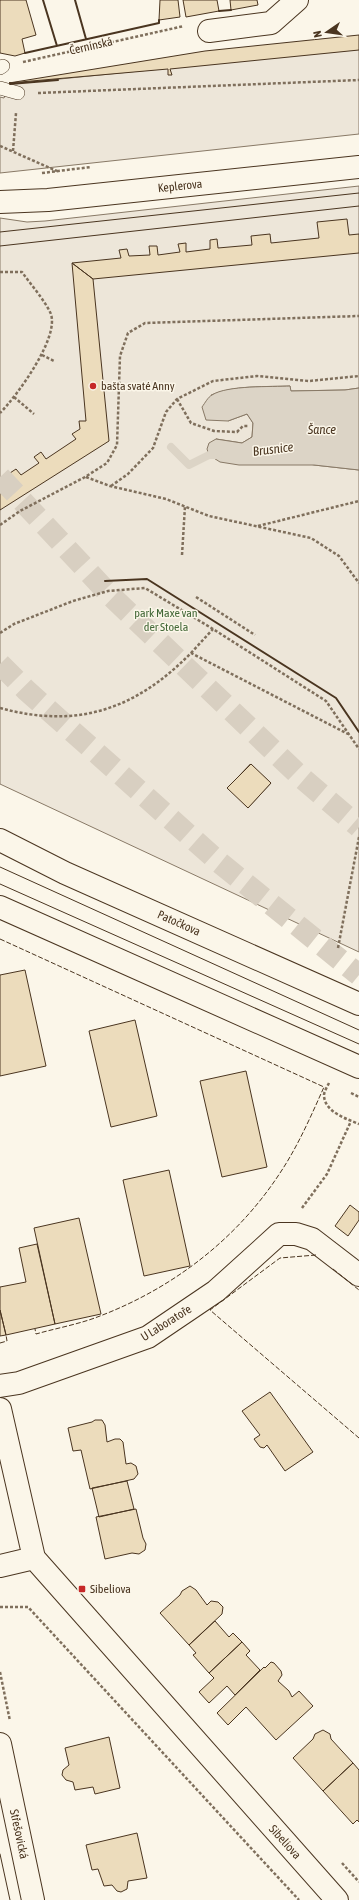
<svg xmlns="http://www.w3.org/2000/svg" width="359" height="1900" viewBox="0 0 359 1900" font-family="'Asap Condensed',sans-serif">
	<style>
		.green { fill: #ede6d9; stroke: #887966; fill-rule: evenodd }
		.water { fill: #dcd4c6; stroke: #887966 }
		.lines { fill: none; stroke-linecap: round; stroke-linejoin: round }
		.stream { stroke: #dcd4c6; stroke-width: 8 }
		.building { fill: #ecdcbc; stroke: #4a3520 }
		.trunk-tunnel { stroke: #d8cfc1; stroke-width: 22; stroke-dasharray: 22 11; stroke-linecap: butt }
		.service-casing { stroke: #4a3520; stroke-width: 14 }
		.minor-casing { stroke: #4a3520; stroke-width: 24 }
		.tertiary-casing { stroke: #4a3520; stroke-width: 24 }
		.secondary-casing { stroke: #4a3520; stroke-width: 24 }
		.path { stroke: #7f6f5c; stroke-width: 2.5; stroke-dasharray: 3 2; stroke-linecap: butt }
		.service { stroke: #fbf6e9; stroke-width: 13 }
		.minor { stroke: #fbf6e9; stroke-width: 22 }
		.tertiary { stroke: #fbf6e9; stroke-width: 22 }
		.secondary { stroke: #fbf6e9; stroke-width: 22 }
		.tram { stroke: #4a3520; stroke-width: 1 }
		.fence { stroke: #4a3520; stroke-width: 1; stroke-dasharray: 5 2; stroke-linecap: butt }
		.wall { stroke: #4a3520; stroke-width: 2 }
		.poi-dot { fill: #c62828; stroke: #fbf6e9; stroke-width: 1.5 }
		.labels { text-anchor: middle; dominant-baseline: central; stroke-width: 3; stroke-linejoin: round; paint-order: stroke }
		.street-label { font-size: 12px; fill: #4a3520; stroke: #fbf6e9 }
		.poi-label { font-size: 12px; fill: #4a3520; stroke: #fbf6e9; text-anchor: start }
		.park-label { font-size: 12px; fill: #436837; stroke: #fbf6e9 }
		.water-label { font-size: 13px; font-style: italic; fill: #4a3520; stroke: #fbf6e9 }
	</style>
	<rect width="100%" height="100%" fill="#fbf6e9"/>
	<!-- green -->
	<path class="green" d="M359,49V134L0,173V97L4,98L10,84Z
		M359,186V388L345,390L290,391V386C264,387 235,385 211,395L228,421L247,414L253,423L252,437L242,443L216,439L314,465L359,470V952L0,784V218L27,222L45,221ZM250,764L271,783L248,808L228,788Z"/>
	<!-- water -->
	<path class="water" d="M290,386L291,391L345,390L359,388V470L314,465H239L220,462L209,455L207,449L209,443L216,439L242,443L252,437L253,423L247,414L228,421L206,420L202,407C205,403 208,397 212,395C227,385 272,387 290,386Z"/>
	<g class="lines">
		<!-- stream -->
		<path class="stream" d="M171,447L189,465L209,455H219"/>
	</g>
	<!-- building -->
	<path class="building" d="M0,0H26L36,35L22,39L25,53L15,56L0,53Z
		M160,0H178L180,17L159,20Z
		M183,0H217L219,11L186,17Z
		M230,0H257L258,5L231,10Z
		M359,35V50L170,69L172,75H168V69L9,83L205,51Z
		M347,219L349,235L359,234V253L93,279L72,263L121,258L119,250L127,249L129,256L150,255L149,246H157L158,255L180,252L178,244L186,243V252L210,249V240L217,239L218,248L252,245L251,236L270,234L271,243L319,238L317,222Z
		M72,263L93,279L109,441L0,510V488L14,479L10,473L16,469L21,475L39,463L34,457L41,452L46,459L76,439L72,434L80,429L79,421H86Z
		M251,764L271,783L248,808L227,788Z
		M25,970L46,1066L0,1076V975Z
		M135,1020L157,1116L111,1127L89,1031Z
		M246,1071L267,1167L222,1177L200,1081Z
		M169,1170L190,1266L144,1276L123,1180Z
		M350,1205L359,1212V1220L348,1236L335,1226Z
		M79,1218L101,1314L55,1324L34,1228Z
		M37,1244L55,1324L6,1335L0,1310V1287L26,1282L19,1248Z
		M0,1310L6,1335L0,1336Z
		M270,1392L313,1452L285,1471L267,1445L264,1448L260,1447L254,1439L260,1435L242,1411Z
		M95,1420H102L105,1425L107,1442L115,1439H120L123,1442L126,1464L131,1463L136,1466L138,1474L134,1479L90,1489L81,1450L73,1451L68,1428L92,1422Z
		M127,1481L134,1509L99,1517L92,1488Z
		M136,1509L143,1538L146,1544L145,1550L139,1554L132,1553L105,1559L96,1517Z
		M190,1586L196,1590L207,1605L211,1601L218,1602L223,1607L222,1614L189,1645L160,1613L180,1595L182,1591Z
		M215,1621L229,1637L233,1633L242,1642L209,1673L193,1655L196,1653L189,1645Z
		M242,1642L250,1651L246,1655L260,1670L235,1695L227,1686L209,1703L199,1692L214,1678L209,1673Z
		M271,1662L274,1663L281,1671L282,1675L278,1681L289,1691L292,1697L299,1691L313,1706L276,1740L246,1707L228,1725L217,1713L264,1667L265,1668Z
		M323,1730L330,1734L331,1739L353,1763L323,1791L293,1758L313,1739L315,1734Z
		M109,1737L120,1788L95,1794L93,1787L75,1790L73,1782L66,1780L62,1775L63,1770L69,1765L65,1748Z
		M353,1763L359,1770V1822L357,1820L353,1824L323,1791Z
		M137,1833L147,1878L128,1881L127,1889L121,1892L117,1891L112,1885L104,1886L98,1869L92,1870L86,1845Z"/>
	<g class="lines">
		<!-- trunk-tunnel -->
		<path class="trunk-tunnel" d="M0,477L110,595L302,778L359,827
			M0,664L26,690L220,863L359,975"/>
		<!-- service casing -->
		<g class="service-casing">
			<path id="service" d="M0,68L3,66
				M0,88L18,93"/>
		</g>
		<!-- minor casing -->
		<g class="minor-casing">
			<path id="minor" d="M209,31L271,23L297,0
				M0,1386L19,1383L148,1337L216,1291L279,1234H296L312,1239L359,1275
				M0,1409L34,1558
				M0,1566L34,1558L337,1900"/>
		</g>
		<!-- tertiary casing -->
		<g class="tertiary-casing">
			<path id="tertiary" d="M0,1744L33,1900"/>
		</g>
		<!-- secondary casing -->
		<g class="secondary-casing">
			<path id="secondary" d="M0,202L48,200L359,167
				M0,840L65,873L359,1004
				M0,907L359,1067"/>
		</g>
		<!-- path -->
		<path class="path" d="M23,62L184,26
			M38,93L359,80
			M0,146L57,171
			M13,151L16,113
			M42,173L91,167
			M0,272H22C31,285 43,298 50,312C62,335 16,397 0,413
			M42,355L54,361
			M14,397L34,414
			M177,399L191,423L214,431L237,432L243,426H249
			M86,477L110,486L166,499L209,516L311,538L339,556L359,583
			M111,486L128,474L153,448L166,412L177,399L213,381L257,376L309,381L359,376
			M0,525L20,511L85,477L107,463L117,445L120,356L128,333L145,323L359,316
			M258,526L359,501
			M182,555L185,506
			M196,597L255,635
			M0,633L14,624L73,601L108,591L145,588L213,629L326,701L359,749
			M191,653L213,629
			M0,708C77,729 135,710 191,653L348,734
			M338,948L359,837
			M329,1083C327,1087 324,1092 324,1095C324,1112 347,1119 359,1124
			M351,1093L359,1097
			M302,1208L327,1174L351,1121
			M0,1607H28L299,1900
			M0,1672L10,1721
			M342,1863L359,1882"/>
		<!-- service -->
		<use href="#service" class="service"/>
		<!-- minor -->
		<use href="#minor" class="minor"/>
		<!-- tertiary -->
		<use href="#tertiary" class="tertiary"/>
		<!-- secondary -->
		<use href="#secondary" class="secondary"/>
		<!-- tram -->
		<path class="tram" d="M0,232L359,193
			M0,246L359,206
			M0,867L359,1030
			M0,884L359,1044
			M0,1854L10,1900"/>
		<!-- fence -->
		<path class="fence" d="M0,939L324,1087C311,1116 298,1146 280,1173C237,1239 173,1288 100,1316C80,1324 57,1328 36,1334L35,1329
			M316,1255L280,1258L210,1310L359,1438
			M333,1269L359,1290
			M0,1343L7,1341L6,1335"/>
		<!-- wall -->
		<path class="wall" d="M43,0L57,46
			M75,0L86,39
			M219,11L231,10
			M25,53L159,23V20
			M10,83V84L58,80
			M105,581L147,579L336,698L359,732"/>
	</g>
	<!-- markers -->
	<g class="poi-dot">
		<circle cx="93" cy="386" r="4"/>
		<rect x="78" y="1585" width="8" height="8" rx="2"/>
	</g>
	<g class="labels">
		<!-- street labels -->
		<g class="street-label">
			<text transform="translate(91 46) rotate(-13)">Černínská</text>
			<text transform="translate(180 186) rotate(-6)">Keplerova</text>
			<text transform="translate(179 923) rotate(24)">Patočkova</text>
			<text transform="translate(166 1323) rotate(-32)">U Laboratoře</text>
			<text transform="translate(19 1834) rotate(78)">Střešovická</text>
			<text transform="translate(285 1842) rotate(48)">Sibeliova</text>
		</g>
		<!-- poi labels -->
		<g class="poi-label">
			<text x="101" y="386">bašta svaté Anny</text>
			<text x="90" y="1589">Sibeliova</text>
		</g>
		<!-- park labels -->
		<g class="park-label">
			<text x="166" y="613">park Maxe van<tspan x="166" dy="14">der Stoela</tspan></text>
		</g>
		<!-- water labels -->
		<g class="water-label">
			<text x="322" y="429">Šance</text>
			<text transform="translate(273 449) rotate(-7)">Brusnice</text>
		</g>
	</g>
	<!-- north arrow -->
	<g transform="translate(327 32) rotate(257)" stroke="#fbf6e9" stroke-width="3" paint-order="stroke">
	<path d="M0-3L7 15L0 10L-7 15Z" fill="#4a3520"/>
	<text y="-6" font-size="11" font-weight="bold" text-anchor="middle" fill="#4a3520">N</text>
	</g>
</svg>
